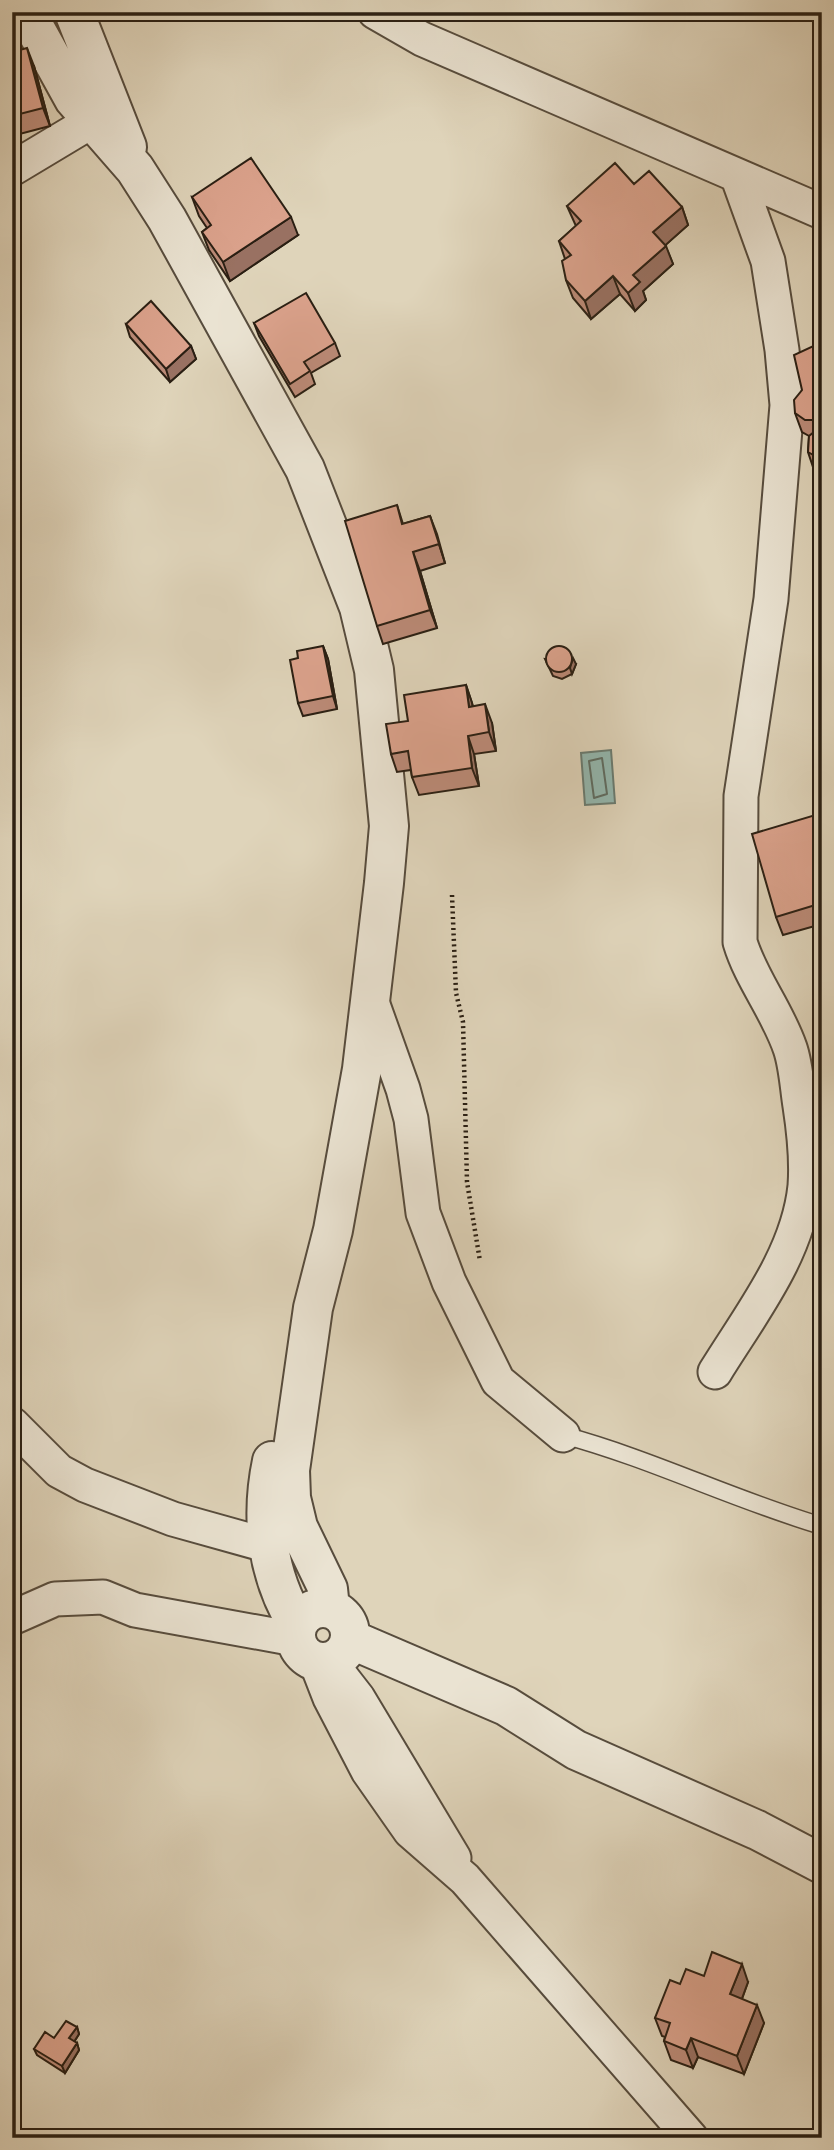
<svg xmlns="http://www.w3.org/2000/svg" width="834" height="2150" viewBox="0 0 834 2150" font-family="Cardo,serif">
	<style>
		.water { fill: #93b8b0; stroke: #697b71; stroke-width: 2 }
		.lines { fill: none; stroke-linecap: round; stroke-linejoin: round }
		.shore { stroke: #5e6c62; stroke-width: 2 }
		.service-casing { stroke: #574c3d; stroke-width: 19 }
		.minor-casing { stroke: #574c3d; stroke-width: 37 }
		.tertiary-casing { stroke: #574c3d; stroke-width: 42 }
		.path { stroke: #2a1f13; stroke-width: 4.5; stroke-dasharray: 2 3.5; stroke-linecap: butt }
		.service { stroke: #eae3d2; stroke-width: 16 }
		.minor { stroke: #eae3d2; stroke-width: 33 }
		.tertiary { stroke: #eae3d2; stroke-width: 38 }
		.wall { fill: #bc8b78; stroke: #2a1f13; stroke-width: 2 }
		.shaded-wall { fill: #997162; stroke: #2a1f13; stroke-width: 2 }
		.building { fill: #dba28c; stroke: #2a1f13; stroke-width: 2 }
	</style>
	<rect width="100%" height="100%" fill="#dfd4ba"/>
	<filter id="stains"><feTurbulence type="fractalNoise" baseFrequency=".00286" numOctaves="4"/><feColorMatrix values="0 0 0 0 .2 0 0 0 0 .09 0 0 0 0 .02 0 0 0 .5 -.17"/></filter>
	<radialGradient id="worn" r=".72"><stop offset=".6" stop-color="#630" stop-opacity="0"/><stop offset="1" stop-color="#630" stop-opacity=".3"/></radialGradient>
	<!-- water -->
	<path class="water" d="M611,750L615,803L585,805L581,753Z"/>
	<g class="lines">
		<!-- shore -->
		<path class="shore" d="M602,758L607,794L594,798L589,761Z"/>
		<!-- service casing -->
		<g class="service-casing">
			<path id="service" d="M563,1435C652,1459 734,1500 822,1526"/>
		</g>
		<!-- minor casing -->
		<g class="minor-casing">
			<path id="minor" d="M375,12L422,39L822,212
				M12,169L92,121
				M372,1002L403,1089L411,1119L423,1213L449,1282L498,1381L563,1435
				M715,1372C750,1315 798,1255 805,1186C807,1159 804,1132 800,1106C797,1087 796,1065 790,1048C777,1010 751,979 740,942L741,796L771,599L787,405L782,350L768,261L738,178
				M12,1424L59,1471L85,1485L173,1519L266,1545
				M12,1618L55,1599L103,1597L135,1610L295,1639
				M316,1662L330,1698L368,1771L410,1831L465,1879L691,2138
				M330,1662L358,1698L454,1858"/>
		</g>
		<!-- tertiary casing -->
		<g class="tertiary-casing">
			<path id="tertiary" d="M26,12L74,99L135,169L167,219L305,469L359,607L374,670L389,826L384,883L362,1069L333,1230L313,1308L290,1470L291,1498L298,1527L328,1589L330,1608
				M74,12L127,147
				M272,1461C260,1518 267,1575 297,1624
				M296 1635a27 27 0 1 1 54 0a27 27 0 1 1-54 0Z
				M350,1639L506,1706L576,1750L757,1830L822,1864"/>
		</g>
		<!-- path -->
		<path class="path" d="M452,895L456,993L463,1022L467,1182L480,1261"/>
		<!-- service -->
		<use href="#service" class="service"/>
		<!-- minor -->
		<use href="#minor" class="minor"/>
		<!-- tertiary -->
		<use href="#tertiary" class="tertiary"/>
	</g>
	<!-- wall -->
	<path class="wall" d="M12,52L34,66L50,126L12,136Z
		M634,184L682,207L688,225L665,245L673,264L643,291L646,300L635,311L620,294L591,319L573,298L566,280L565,259L559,241L576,226L567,206Z
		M192,197L298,235L230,281L209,250L202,232L207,228L199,216Z
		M254,323L335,343L340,356L311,373L315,384L295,397L259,336Z
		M126,324L191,346L196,359L170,382L130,337Z
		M822,342V474L814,470L808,452L809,436L802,432L795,413L802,390Z
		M397,505L403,524L430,516L445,563L420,571L437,628L383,644L377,626Z
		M323,646L328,659L337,709L303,716L298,703V658Z
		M545,659L576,664L572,674L562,679L553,676Z
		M466,685L473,706L492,723L496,751L474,754L479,786L419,795L412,777L411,770L397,772L391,754L408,721Z
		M822,813V924L783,935L776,917Z
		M704,1976L748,1982L742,1999L764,2023L744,2074L698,2057L693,2068L671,2060L664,2041L665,2037L662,2036L655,2018L680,1984Z
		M77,2027L79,2034L74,2042L77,2043L79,2050L65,2073L37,2055L34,2049L54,2038Z"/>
	<!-- shaded-wall -->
	<path class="shaded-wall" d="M27,48L34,66L50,126L43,108Z
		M682,207L688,225L660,250L653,232Z
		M291,217L298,235L230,281L223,262Z
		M666,246L673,264L643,291L646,300L635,311L628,293L633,275Z
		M613,276L620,294L591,319L585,301Z
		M191,346L196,359L170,382L166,369Z
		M430,516L437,534L445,563L439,544Z
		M413,552L420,571L437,628L430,610Z
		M323,646L328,659L337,709L333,696Z
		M573,658L576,664L572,674L570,668Z
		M466,685L472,703L475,725L469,707Z
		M485,704L492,723L496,751L489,732Z
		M468,736L474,754L479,786L472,768Z
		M742,1964L748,1982L737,2012L730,1994Z
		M757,2005L764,2023L744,2074L737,2056Z
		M77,2027L79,2034L72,2045L69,2038Z
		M691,2038L698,2057L693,2068L686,2050Z
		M77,2043L79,2050L65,2073L62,2066Z"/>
	<!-- building -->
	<path class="building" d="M27,48L43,108L12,116V52Z
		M251,158L291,217L223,262L202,232L211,225L192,197Z
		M615,163L634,184L649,171L682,207L653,232L666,246L633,275L640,282L628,293L613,276L585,301L566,280L562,261L571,255L559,241L581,221L567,206Z
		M306,293L335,343L304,362L310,371L290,384L254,323Z
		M151,301L191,346L166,369L126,324Z
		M822,342V460L808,452L809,436L820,427L816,420H805L795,413L794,400L802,390L794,355Z
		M397,505L402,524L430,516L439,544L413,552L430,610L377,626L345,521Z
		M546 659a13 13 0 1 1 26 0a13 13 0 1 1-26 0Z
		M323,646L333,696L298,703L290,660L298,658L297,651Z
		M466,685L469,707L485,704L489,732L468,736L472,768L412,777L408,751L391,754L386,724L408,721L404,695Z
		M822,813V903L776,917L752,834Z
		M712,1952L742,1964L730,1994L757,2005L737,2056L691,2038L686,2050L664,2041L670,2023L655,2018L670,1980L680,1984L686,1969L704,1976Z
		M66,2021L77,2027L69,2038L77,2043L62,2066L34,2049L45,2032L54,2038Z"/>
	<!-- margin -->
	<rect width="834" height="2150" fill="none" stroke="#dfd4ba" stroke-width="42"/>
	<rect x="14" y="14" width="806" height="2122" fill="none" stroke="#2a1f13" stroke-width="3.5"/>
	<rect x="21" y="21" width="792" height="2108" fill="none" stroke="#2a1f13" stroke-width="2"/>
	<rect width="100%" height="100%" filter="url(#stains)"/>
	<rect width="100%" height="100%" fill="url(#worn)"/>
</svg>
